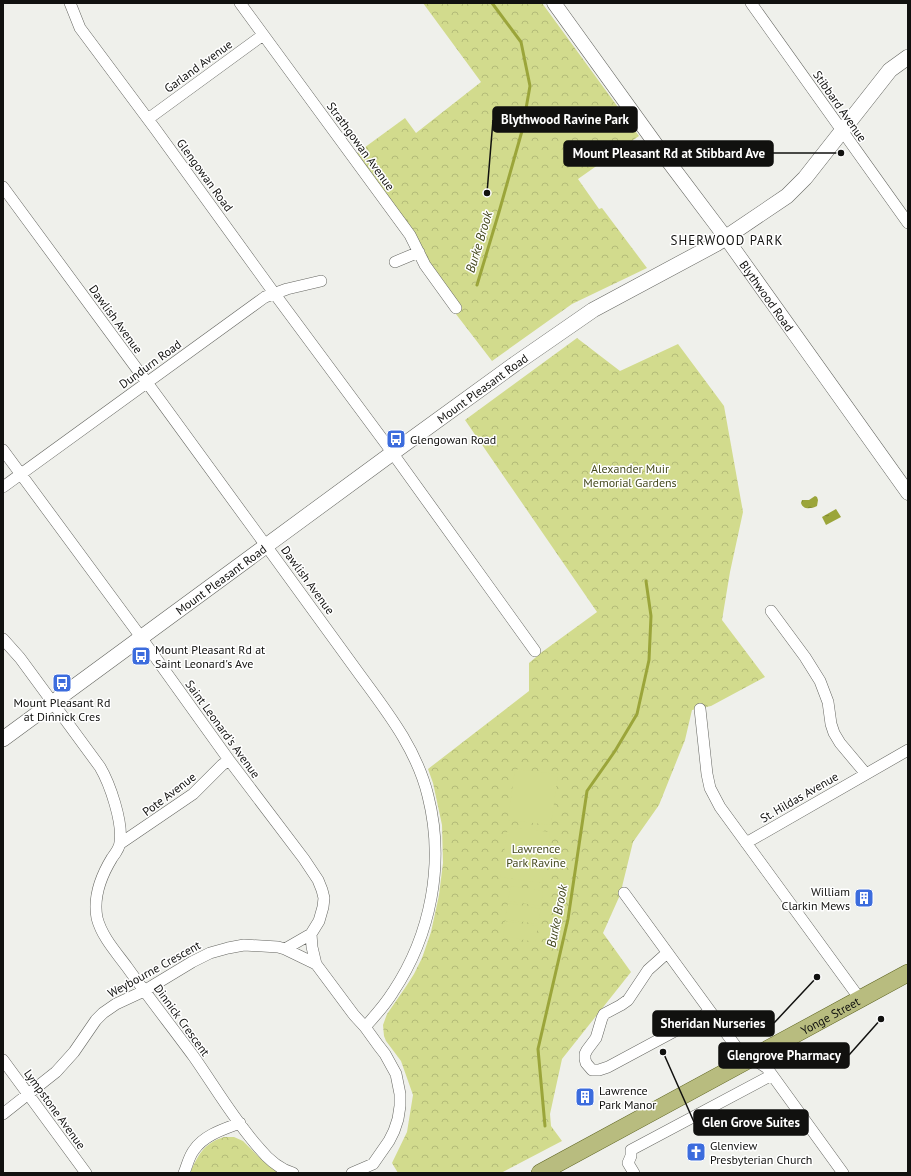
<svg xmlns="http://www.w3.org/2000/svg" width="911" height="1176" viewBox="0 0 911 1176" font-family="'PT Sans',sans-serif">
	<style>
		.park { fill: url(#park-crowns) }
		.pitch { fill: #d2db8d }
		.water { fill: url(#water-ripples) }
		.lines { fill: none; stroke-linecap: round; stroke-linejoin: round }
		.stream { stroke: #9ba53a; stroke-width: 3 }
		.minor-casing { stroke: #656661; stroke-width: 12 }
		.tertiary-casing { stroke: #656661; stroke-width: 15 }
		.secondary-casing { stroke: #656661; stroke-width: 16 }
		.primary-casing { stroke: #5e6421; stroke-width: 18 }
		.minor { stroke: #fff; stroke-width: 11 }
		.tertiary { stroke: #fff; stroke-width: 14 }
		.secondary { stroke: #fff; stroke-width: 15 }
		.primary { stroke: #b8bc7f; stroke-width: 17 }
		.labels { text-anchor: middle; dominant-baseline: central; stroke-width: 3; stroke-linejoin: round; paint-order: stroke }
		.street-label { font-size: 12px; fill: #11110f; stroke: #fff }
		.poi-label { font-size: 12px; fill: #11110f; stroke: #fff; text-anchor: start }
		.park-label { font-size: 12px; fill: #464b1f; stroke: #fff }
		.neighbourhood-label { font-size: 13px; letter-spacing: 1px; fill: #11110f; stroke: #fff }
		.water-label { font-size: 13px; font-style: italic; fill: #42461b; stroke: #fff }
		.leader { fill: none; stroke: #11110f; stroke-width: 1.5 }
		.callout-dot { fill: #11110f; stroke: #fff; stroke-width: 1.5 }
		.callout { fill: #11110f; stroke: #11110f; stroke-width: 1.5 }
		.callout-label { font-size: 13px; text-anchor: middle; font-weight: bold; fill: #fff }
	</style>
	<defs>
		<pattern id="park-crowns" width="20" height="18" patternUnits="userSpaceOnUse"><rect width="20" height="18" fill="#d2db8d"/><path d="M2 6a3 3 0 1 1 6 0M12 15a3 3 0 1 1 6 0" fill="none" stroke="#b3bb78"/></pattern>
		<pattern id="water-ripples" width="26" height="14" patternUnits="userSpaceOnUse"><rect width="26" height="14" fill="#9ba53a"/><path d="M2 4q2-2 4 0t4 0M15 11q2-2 4 0t4 0" fill="none" stroke="#7d852f"/></pattern>
	</defs>
	<rect width="100%" height="100%" fill="#eff0eb"/>
	<!-- park -->
	<path class="park" d="M423,3H542L639,136L578,179L599,209L602,208L647,268L572,304L492,361L449,305L416,235L357,153L405,118L416,133L481,82Z
		M577,338L620,371L678,344L724,406L743,512L730,572L722,620L765,677L711,706L692,710L685,740L659,805L633,842L620,895L603,933L631,972L562,1059L550,1114L551,1126L562,1141L501,1173H398L392,1163L407,1132L413,1095L401,1061L386,1041L384,1036L383,1025L387,1014L405,988L414,974L422,958L431,932L439,895L443,863L442,825L433,783L428,769L529,691V663L542,652L597,612L465,420Z
		M224,1137H234L243,1141L262,1160L278,1173H190C198,1155 204,1143 224,1137Z"/>
	<!-- pitch -->
	<path class="pitch" d="M515,769L558,774L551,825L508,820Z
		M508,827L550,832L542,883L500,877Z
		M511,886L543,891L541,906L508,901Z
		M508,903L541,909L538,924L505,919Z
		M505,921L538,926L535,942L503,936Z"/>
	<!-- water -->
	<path class="water" d="M815,496L817,497L818,500L817,506C811,509 803,510 801,503L802,500H809Z
		M836,509L841,517L826,525L822,517Z"/>
	<g class="lines">
		<!-- stream -->
		<path class="stream" d="M477,285L499,212L522,131L530,86L521,42L492,3
			M545,1126L538,1049L568,919L587,791L615,751L637,714L649,660L651,616L646,581"/>
		<!-- minor casing -->
		<g class="minor-casing">
			<path id="minor" d="M70,3L80,28L156,130L274,293L386,444L535,651
				M240,3L410,235L425,265L456,308
				M751,3L908,223
				M148,119L263,35
				M3,187C94,310 185,434 275,558C303,597 332,636 360,675C388,713 417,750 428,796C445,863 431,935 393,992C385,1005 375,1016 365,1027
				M395,262L419,252
				M3,450L135,629L229,760L304,859L318,880L322,890L324,898L323,907L319,921L311,934L285,949
				M3,487L265,297L287,289L321,281
				M771,611L805,657L820,681L828,702L831,724L834,733L840,743L866,774
				M3,639L20,658L100,767C110,784 123,822 120,842C120,847 115,854 112,858C101,876 93,897 97,918C102,937 116,952 127,967C149,998 172,1027 194,1057C215,1087 234,1120 259,1148C268,1159 279,1169 293,1173
				M700,709L707,774L710,788L720,807L860,999
				M121,843L193,794L222,765L229,760
				M746,843L908,750
				M624,893L737,1048L767,1068L843,1173
				M311,934L312,947L316,964
				M667,953L648,970L628,1000L621,1005L604,1014L602,1018L596,1038L587,1050L585,1054V1059L586,1063L592,1070H599L608,1067L703,1016L710,1011
				M3,1060L86,1173
				M3,1114L56,1072L74,1052L96,1020L103,1013L116,1004L144,991L192,962L210,953L228,948L244,945L278,947L285,949L316,964L354,1015L365,1027L378,1045L385,1054L396,1074L400,1094V1106L398,1119L394,1131L389,1141L373,1164L352,1173
				M184,1173C187,1166 189,1156 194,1150C204,1135 224,1129 240,1123
				M634,1173L628,1163L631,1156V1150L772,1075"/>
		</g>
		<!-- tertiary casing -->
		<g class="tertiary-casing">
			<g id="tertiary">
				<path id="s1" d="M554,3L665,157L726,238L908,493"/>
			</g>
		</g>
		<!-- secondary casing -->
		<g class="secondary-casing">
			<g id="secondary">
				<path id="s2" d="M3,739L402,446L515,364L593,310L716,244L787,196L805,178L890,70L908,57"/>
			</g>
		</g>
		<!-- primary casing -->
		<g class="primary-casing">
			<g id="primary">
				<path id="s3" d="M540,1173L860,999L908,973"/>
			</g>
		</g>
		<!-- minor -->
		<use href="#minor" class="minor"/>
		<!-- tertiary -->
		<use href="#tertiary" class="tertiary"/>
		<!-- secondary -->
		<use href="#secondary" class="secondary"/>
		<!-- primary -->
		<use href="#primary" class="primary"/>
	</g>
	<!-- icons -->
	<defs>
		<g id="bus-square" transform="scale(1)"><rect x="-9" y="-9" width="18" height="18" rx="4" fill="#3c6cdd" stroke="#fff"/><path d="M-5-6H5V4H4V6H2V4H-2V6H-4V4H-5ZM-3.5-4V0h7V-4ZM-3.5 1.2v1.5H-2V1.2ZM2 1.2v1.5H3.5V1.2Z" fill="#fff"/></g>
		<g id="building-square" transform="scale(1)"><rect x="-9" y="-9" width="18" height="18" rx="4" fill="#3c6cdd" stroke="#fff"/><path d="M-4-6H4V6H1V3H-1V6H-4ZM-2.5-4.3h1.7v1.8h-1.7ZM.8-4.3h1.7v1.8H.8ZM-2.5-1h1.7V.8h-1.7ZM.8-1h1.7V.8H.8Z" fill="#fff"/></g>
		<g id="church-square" transform="scale(1)"><rect x="-9" y="-9" width="18" height="18" rx="4" fill="#3c6cdd" stroke="#fff"/><path d="M-1.2-6h2.4v3.5h3.3v2.4h-3.3V6h-2.4V-.1h-3.3v-2.4h3.3Z" fill="#fff"/></g>
	</defs>
	<g fill-rule="evenodd">
		<use href="#bus-square" x="396" y="439"/>
		<use href="#bus-square" x="141" y="656"/>
		<use href="#bus-square" x="62" y="683"/>
		<use href="#building-square" x="864" y="898"/>
		<use href="#building-square" x="585" y="1097"/>
		<use href="#church-square" x="696" y="1152"/>
	</g>
	<g class="labels">
		<!-- street labels -->
		<g class="street-label">
			<text transform="translate(198 66) rotate(-36)">Garland Avenue</text>
			<text transform="translate(840 106) rotate(55)">Stibbard Avenue</text>
			<text transform="translate(361 146) rotate(54)">Strathgowan Avenue</text>
			<text transform="translate(205 175) rotate(54)">Glengowan Road</text>
			<text stroke="none"><textPath href="#s1" startOffset="362">Blythwood Road</textPath></text>
			<text transform="translate(116 319) rotate(54)">Dawlish Avenue</text>
			<text transform="translate(150 364) rotate(-36)">Dundurn Road</text>
			<text stroke="none"><textPath href="#s2" startOffset="594">Mount Pleasant Road</textPath></text>
			<text stroke="none"><textPath href="#s2" startOffset="270">Mount Pleasant Road</textPath></text>
			<text transform="translate(308 580) rotate(54)">Dawlish Avenue</text>
			<text transform="translate(223 729) rotate(54)">Saint Leonard's Avenue</text>
			<text transform="translate(169 794) rotate(-37)">Pote Avenue</text>
			<text transform="translate(799 797) rotate(-30)">St. Hildas Avenue</text>
			<text transform="translate(154 969) rotate(-29)">Weybourne Crescent</text>
			<text stroke="none"><textPath href="#s3" startOffset="330">Yonge Street</textPath></text>
			<text transform="translate(182 1020) rotate(54)">Dinnick Crescent</text>
			<text transform="translate(55 1109) rotate(54)">Lympstone Avenue</text>
		</g>
		<!-- poi labels -->
		<g class="poi-label">
			<text x="410" y="439">Glengowan Road</text>
			<text x="155" y="649">Mount Pleasant Rd at<tspan x="155" dy="14">Saint Leonard's Ave</tspan></text>
			<text x="62" y="702" text-anchor="middle">Mount Pleasant Rd<tspan x="62" dy="14">at Dinnick Cres</tspan></text>
			<text x="850" y="891" text-anchor="end">William<tspan x="850" dy="14">Clarkin Mews</tspan></text>
			<text x="599" y="1090">Lawrence<tspan x="599" dy="14">Park Manor</tspan></text>
			<text x="710" y="1145">Glenview<tspan x="710" dy="14">Presbyterian Church</tspan></text>
		</g>
		<!-- park labels -->
		<g class="park-label">
			<text x="630" y="468">Alexander Muir<tspan x="630" dy="14">Memorial Gardens</tspan></text>
			<text x="536" y="848">Lawrence<tspan x="536" dy="14">Park Ravine</tspan></text>
		</g>
		<!-- neighbourhood labels -->
		<g class="neighbourhood-label">
			<text x="727" y="240">SHERWOOD PARK</text>
		</g>
		<!-- water labels -->
		<g class="water-label">
			<text transform="translate(479 242) rotate(-73)">Burke Brook</text>
			<text transform="translate(557 916) rotate(-79)">Burke Brook</text>
		</g>
	</g>
	<!-- callouts -->
	<path class="leader" d="M487 193L493 120M841 153L773 153M817 977L774 1023M881 1019L849 1055M663 1052L694 1122"/>
	<g class="callout-dot">
		<circle cx="487" cy="193" r="4"/>
		<circle cx="841" cy="153" r="4"/>
		<circle cx="817" cy="977" r="4"/>
		<circle cx="881" cy="1019" r="4"/>
		<circle cx="663" cy="1052" r="4"/>
	</g>
	<g class="callout">
		<rect x="493" y="107" width="144" height="25" rx="4"/>
		<rect x="564" y="141" width="209" height="25" rx="4"/>
		<rect x="653" y="1011" width="121" height="25" rx="4"/>
		<rect x="719" y="1043" width="130" height="25" rx="4"/>
		<rect x="694" y="1110" width="114" height="25" rx="4"/>
	</g>
	<g class="callout-label">
		<text x="565" y="124">Blythwood Ravine Park</text>
		<text x="669" y="158">Mount Pleasant Rd at Stibbard Ave</text>
		<text x="713" y="1028">Sheridan Nurseries</text>
		<text x="784" y="1060">Glengrove Pharmacy</text>
		<text x="751" y="1127">Glen Grove Suites</text>
	</g>
	<!-- border -->
	<rect width="911" height="1176" fill="none" stroke="#11110f" stroke-width="8"/>
</svg>
